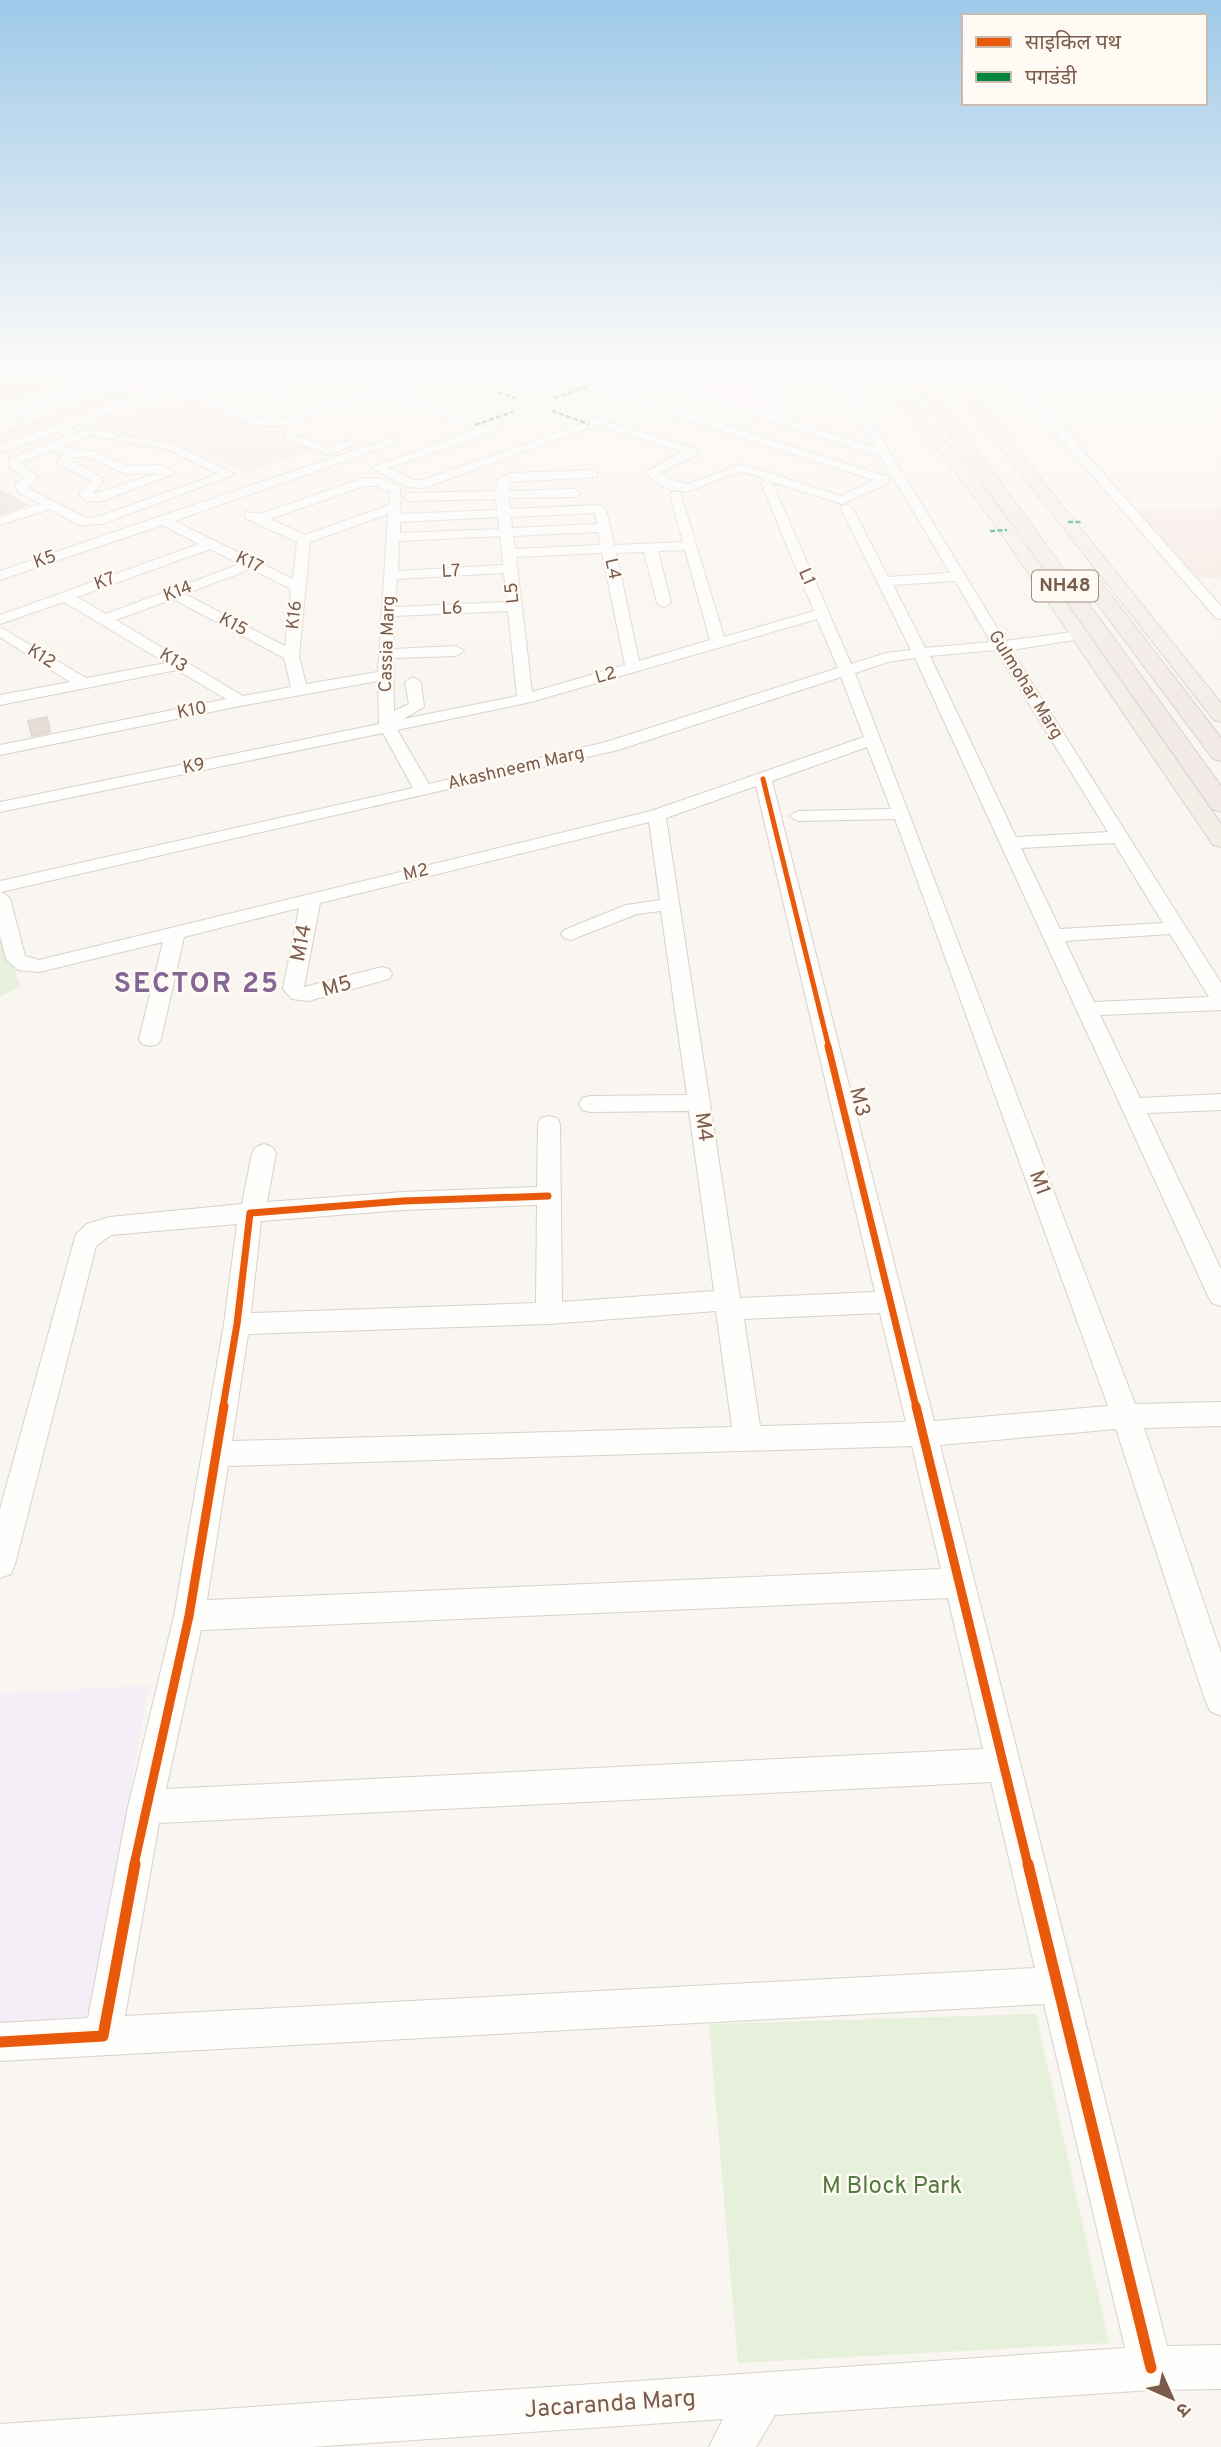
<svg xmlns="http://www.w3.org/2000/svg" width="1221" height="2447" viewBox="0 0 1221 2447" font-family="Overpass,'Noto Sans Devanagari',sans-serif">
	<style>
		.commercial { fill: #f6e8e1 }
		.education { fill: #f6eef6 }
		.green { fill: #e7f0db }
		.building { fill: #e6ded7; stroke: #e2d8d2; stroke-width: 2 }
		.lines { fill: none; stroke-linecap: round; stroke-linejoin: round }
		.minor-casing { stroke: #d7d1cb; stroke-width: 2 }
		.major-casing { stroke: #dad1cc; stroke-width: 2 }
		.highway-casing { stroke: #dad1cc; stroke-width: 2 }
		.minor { fill: #fefefd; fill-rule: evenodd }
		.major { fill: #f3eee8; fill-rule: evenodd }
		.highway { fill: #f2eae7; fill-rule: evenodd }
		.rail { stroke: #e6e3e7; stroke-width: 2.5; stroke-dasharray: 5 3.5; stroke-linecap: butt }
		.major-bridge-casing { stroke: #dad1cc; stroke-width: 15; stroke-linecap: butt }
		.major-bridge { stroke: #f3eee8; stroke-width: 14 }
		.quiet { stroke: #00873e; stroke-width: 2.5; stroke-dasharray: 5 2.5; stroke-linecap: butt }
		.cycleway-far3-casing { stroke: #fffaf3; stroke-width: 9 }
		.cycleway-far2-casing { stroke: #fffaf3; stroke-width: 11 }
		.cycleway-far1-casing { stroke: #fffaf3; stroke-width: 13 }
		.cycleway-casing { stroke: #fffaf3; stroke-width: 16 }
		.cycleway-far3 { stroke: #e8590c; stroke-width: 5 }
		.cycleway-far2 { stroke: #e8590c; stroke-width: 7 }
		.cycleway-far1 { stroke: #e8590c; stroke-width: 9 }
		.cycleway { stroke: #e8590c; stroke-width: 11 }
		.labels { text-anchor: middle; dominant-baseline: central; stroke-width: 5; stroke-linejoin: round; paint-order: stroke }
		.far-street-label { font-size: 18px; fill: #7a5c4d; stroke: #fffaf3 }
		.shield { fill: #fffaf3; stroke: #a28b7f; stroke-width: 2 }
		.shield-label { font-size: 19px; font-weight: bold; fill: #7a5c4d }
		.street-label { font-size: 21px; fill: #7a5c4d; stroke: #fffaf3 }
		.near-park-label { font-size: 24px; fill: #537a41; stroke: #fffaf3 }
		.near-street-label { font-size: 24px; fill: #7a5c4d; stroke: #fffaf3 }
		.district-label { font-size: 28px; font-weight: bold; letter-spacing: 2px; fill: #846695; stroke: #fffaf3 }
	</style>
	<rect width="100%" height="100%" fill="#f9f5f0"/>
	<!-- commercial -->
	<path class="commercial" d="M187,398L312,450L244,473L156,436L139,440L97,423Z
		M1221,508V577L1196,578L1137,511Z"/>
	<!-- education -->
	<path class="education" d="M721,367H741L764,410L676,384Z
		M149,1685L90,2016L0,2023V1694Z"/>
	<!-- green -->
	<path class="green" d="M0,925L20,986L0,997Z
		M1036,2014L1109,2343L738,2363L709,2024Z"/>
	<!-- building -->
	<path class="building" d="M16,367H98V370L0,401V370Z
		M0,490L26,505L0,514Z
		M47,717L50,732L32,736L28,721Z"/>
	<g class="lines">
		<!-- minor casing -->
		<g class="minor-casing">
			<path id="minor" d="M141,367H156L0,424V417Z
				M215,367H230L181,387L254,417L276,421L405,381L388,374L323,375L318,371L263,373L245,378L288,396L289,398L284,401L233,381L211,387L206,384L228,375L262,367L389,368L416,378L450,367H466L394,391L499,431L388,468L414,480H423L613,413L619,416L608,422L697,449V455L660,472L670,479L688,484L742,464L841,496L874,480L546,375L510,367L552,370L889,477V483L842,504L772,482L851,664L886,653L911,650L841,509L842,506L847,505L853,509L888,577L950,573L881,457L661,386L670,384L774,416L752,367H762L787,420L875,447L828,367H838L1005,641L1080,631L1087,635L1080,639L1011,650L1221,983V1010L1100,1015L1140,1098L1221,1094V1110L1147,1113L1221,1269V1306L1212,1303L1208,1296L915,658L888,662L855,673L1135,1404L1221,1402V1426L1144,1428L1221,1653V1716L1210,1711L1205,1700L1116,1429L940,1445L1167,2346L1221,2345V2389L1151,2390L775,2415L756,2447H709L723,2419L311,2447H0V2424L1125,2348L1044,2004L0,2061V2023L88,2018L128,1807L174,1616L224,1324L237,1224L111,1235L96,1246L15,1564L11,1574L0,1578V1509L76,1234L87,1224L110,1217L242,1204L252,1153L256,1147L264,1144L272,1147L276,1153L267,1202L403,1192L537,1187L538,1124L541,1118L549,1116L557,1118L560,1124L562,1302L714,1291L689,1111L590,1112L582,1110L579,1104L582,1098L590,1096L687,1095L661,911L637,914L571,940L564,938L561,934L564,930L626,905L660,900L649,822L320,903L304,987L382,967L389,969L392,974L389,979L308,1001L292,999L283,989L299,908L184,937L161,1039L158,1044L150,1046L142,1044L139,1039L163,942L39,972L18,970L6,959L0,936V881L413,788L383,733L0,812V802L379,724L378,681L240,706L0,755V745L226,699L177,670L0,705V695L70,682L0,637V627L86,678L166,663L64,602L0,624V615L199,544L162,525L0,580V571L390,438L394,440V444L174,521L293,579L297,542L245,518V512L259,514L364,478L382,479L400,487L401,514L497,510L496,499L409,501L403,497L409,493L496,491L500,477L512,473L593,470L597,471V477L510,482L509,491L575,489L581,493L575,497L509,498L510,509L600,505L606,509L614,545L683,542L670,495L672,492H680L724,637L814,611L761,483L766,480C758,477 747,471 739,473C702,480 683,511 645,472L682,452L597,425L424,488L408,487L371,468L476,429L383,395L281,426H263L232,417L170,391L0,453V445ZM365,486H376L390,492L389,505L305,535L270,519ZM595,513L597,524L512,528L511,517ZM388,514L378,672L306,684L299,656L310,542ZM498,517L499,529L400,533V522ZM598,532L601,545L515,549L513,536ZM500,536L503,565L398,571L399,541ZM210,549L240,564L106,614L77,597ZM685,550L710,640L639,661L616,553L644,552L657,603L664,607L671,603L658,551ZM602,553L625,665L532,692L516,557ZM251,569L291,589L285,646L185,594ZM504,573L507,602L395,607L397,579ZM955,581L991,642L925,648L893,585ZM173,599L284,658L291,687L243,696L116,620ZM508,611L517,696L403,719L424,707L421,682L413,677L405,682L409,704L394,711L393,658L456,656L464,651L456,646L393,649L395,616ZM817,619L838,668L606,742L429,784L397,730L531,702ZM996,650L1108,832L1016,837L930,656ZM841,677L864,737L651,811L39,960L25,956L10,898L1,892L618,750ZM867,747L891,809L798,811L789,816L798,821L895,819L1108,1406L934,1421L772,781ZM756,786L875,1292L740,1298L666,818ZM1114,843L1163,923L1060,929L1021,848ZM1170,934L1209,997L1094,1002L1065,941ZM537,1205L536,1303L251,1313L261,1221L403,1210ZM716,1311L732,1427L232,1441L248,1334L549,1324ZM880,1313L906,1422L760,1426L744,1319ZM912,1446L941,1569L207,1600L228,1466ZM948,1598L983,1749L166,1789L201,1630ZM991,1782L1035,1968L125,2016L159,1823Z
				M998,367H1009L1025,386L1175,380L1192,386L1221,387V393L1190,392L1174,386L1031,392L1221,606V619L1216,618Z
				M99,429L120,436L174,444L235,474L102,524L79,525L50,509L0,525V517L40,504L19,493L15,485L24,477L10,468L9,459L84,430ZM90,435L167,449L218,474L100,516L86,518L28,488L38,477L20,463L54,450L63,454L57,461L59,464L92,481L79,494L86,501L99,502L176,473L162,465L127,466L94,451L72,450L64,446ZM73,457H88L125,474L159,473L93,494L104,479L70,460Z
				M288,432L328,447L350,440L356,444L328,455L284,437V433Z"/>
		</g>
		<!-- major casing -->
		<g class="major-casing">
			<path id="major" d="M850,367H864L920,407L932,430L952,448L1013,527L1221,824V847L1213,845L1001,533L942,454L921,435L909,412Z
				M972,367H984L979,402L1221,703V722L1214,720L967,405L965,402Z"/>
		</g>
		<!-- highway casing -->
		<g class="highway-casing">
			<path id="highway" d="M192,367H213L211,370L0,446V435Z
				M902,367H917L1221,786V812L1212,809Z
				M937,367H952L978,395L980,398L978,401H966Z
				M1094,580L1101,582L1221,738V761L1213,759L1087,590L1084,586L1087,582Z"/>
		</g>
		<!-- minor -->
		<use href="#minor" class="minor"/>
		<!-- major -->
		<use href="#major" class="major"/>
		<!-- highway -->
		<use href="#highway" class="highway"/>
		<!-- rail -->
		<path class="rail" d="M0,437L195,367"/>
		<!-- major-bridge casing -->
		<g class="major-bridge-casing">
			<path id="major-bridge" d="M877,367L926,374L957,367"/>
		</g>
		<!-- major-bridge -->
		<use href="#major-bridge" class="major-bridge"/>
		<!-- quiet -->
		<path class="quiet" d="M498,392L515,398
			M554,398L588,386
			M552,411L589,424
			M475,425L513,412
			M1068,522H1082
			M990,531L1007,530"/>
		<!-- cycleway-far3 casing -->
		<g class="cycleway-far3-casing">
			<path id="cycleway-far3" d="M763,779L829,1048"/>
		</g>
		<!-- cycleway-far2 casing -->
		<g class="cycleway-far2-casing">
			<path id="cycleway-far2" d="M828,1046L916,1407
				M223,1407L237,1324L250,1213L403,1201L548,1196"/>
		</g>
		<!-- cycleway-far1 casing -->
		<g class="cycleway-far1-casing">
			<path id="cycleway-far1" d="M916,1406L1028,1865
				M134,1865L189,1616L224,1406"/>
		</g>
		<!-- cycleway casing -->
		<g class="cycleway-casing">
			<path id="cycleway" d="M1028,1864L1151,2368
				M0,2042L103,2036L135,1864"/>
		</g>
		<!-- cycleway-far3 -->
		<use href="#cycleway-far3" class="cycleway-far3"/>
		<!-- cycleway-far2 -->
		<use href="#cycleway-far2" class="cycleway-far2"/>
		<!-- cycleway-far1 -->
		<use href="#cycleway-far1" class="cycleway-far1"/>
		<!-- cycleway -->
		<use href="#cycleway" class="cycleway"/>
	</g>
	<!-- sky -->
	<linearGradient id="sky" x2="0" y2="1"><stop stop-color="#9ec9e9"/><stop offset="0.52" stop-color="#fcfaf8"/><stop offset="1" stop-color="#fcfaf8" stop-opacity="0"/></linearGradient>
	<rect width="1221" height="710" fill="url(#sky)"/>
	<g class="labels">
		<!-- far-street labels -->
		<g class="far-street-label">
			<text transform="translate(45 560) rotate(-19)">K5</text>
			<text transform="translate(249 563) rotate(26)">K17</text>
			<text transform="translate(612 569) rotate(78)">L4</text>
			<text transform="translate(451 572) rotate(-3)">L7</text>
			<text transform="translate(806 577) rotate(66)">L1</text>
			<text transform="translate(105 582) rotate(-20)">K7</text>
			<text transform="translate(178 592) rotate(-21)">K14</text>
			<text transform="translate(513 593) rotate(-96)">L5</text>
			<text transform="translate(452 609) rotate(-3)">L6</text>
			<text transform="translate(295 615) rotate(-84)">K16</text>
			<text transform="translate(233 625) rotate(28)">K15</text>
			<text transform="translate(388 644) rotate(-88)">Cassia Marg</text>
			<text transform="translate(41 657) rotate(32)">K12</text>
			<text transform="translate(173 661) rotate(32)">K13</text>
			<text transform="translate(606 676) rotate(-16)">L2</text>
			<text transform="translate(1025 685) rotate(58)">Gulmohar Marg</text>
			<text transform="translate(192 711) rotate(-11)">K10</text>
			<text transform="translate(194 767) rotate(-11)">K9</text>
			<text transform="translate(516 769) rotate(-13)">Akashneem Marg</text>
			<text transform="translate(416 873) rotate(-13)">M2</text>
		</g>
		<!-- shield labels -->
		<rect class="shield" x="1032" y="570.5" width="66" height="31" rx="5"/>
		<g class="shield-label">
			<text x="1065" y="586">NH48</text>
		</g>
		<!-- street labels -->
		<g class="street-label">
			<text transform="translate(302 943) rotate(-79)">M14</text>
			<text transform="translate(337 987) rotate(-15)">M5</text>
			<text transform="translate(859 1102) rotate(76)">M3</text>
			<text transform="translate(703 1127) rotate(82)">M4</text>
			<text transform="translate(1039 1183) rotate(70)">M1</text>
		</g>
		<!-- near-park labels -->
		<g class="near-park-label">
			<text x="892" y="2187">M Block Park</text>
		</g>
		<!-- near-street labels -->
		<g class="near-street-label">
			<text transform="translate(610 2405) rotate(-4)">Jacaranda Marg</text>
		</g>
		<!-- district labels -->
		<g class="district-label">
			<text x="197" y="985">SECTOR 25</text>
		</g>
	</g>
	<!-- legend -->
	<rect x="962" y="14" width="245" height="91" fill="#fffaf3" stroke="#cabbb1" stroke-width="2"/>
	<rect x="976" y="37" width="35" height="10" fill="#e8590c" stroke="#cabbb1" stroke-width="2"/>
	<text x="1025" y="49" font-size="21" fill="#7a5c4d">साइकिल पथ</text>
	<rect x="976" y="72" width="35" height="10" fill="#00873e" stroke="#cabbb1" stroke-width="2"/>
	<text x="1025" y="84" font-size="21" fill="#7a5c4d">पगडंडी</text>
	<!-- north arrow -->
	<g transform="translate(1172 2398) rotate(135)" stroke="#fffaf3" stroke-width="5" paint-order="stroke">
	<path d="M0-5L12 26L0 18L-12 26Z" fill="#7a5c4d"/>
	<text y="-10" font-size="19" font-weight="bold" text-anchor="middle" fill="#7a5c4d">उ</text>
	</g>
</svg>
